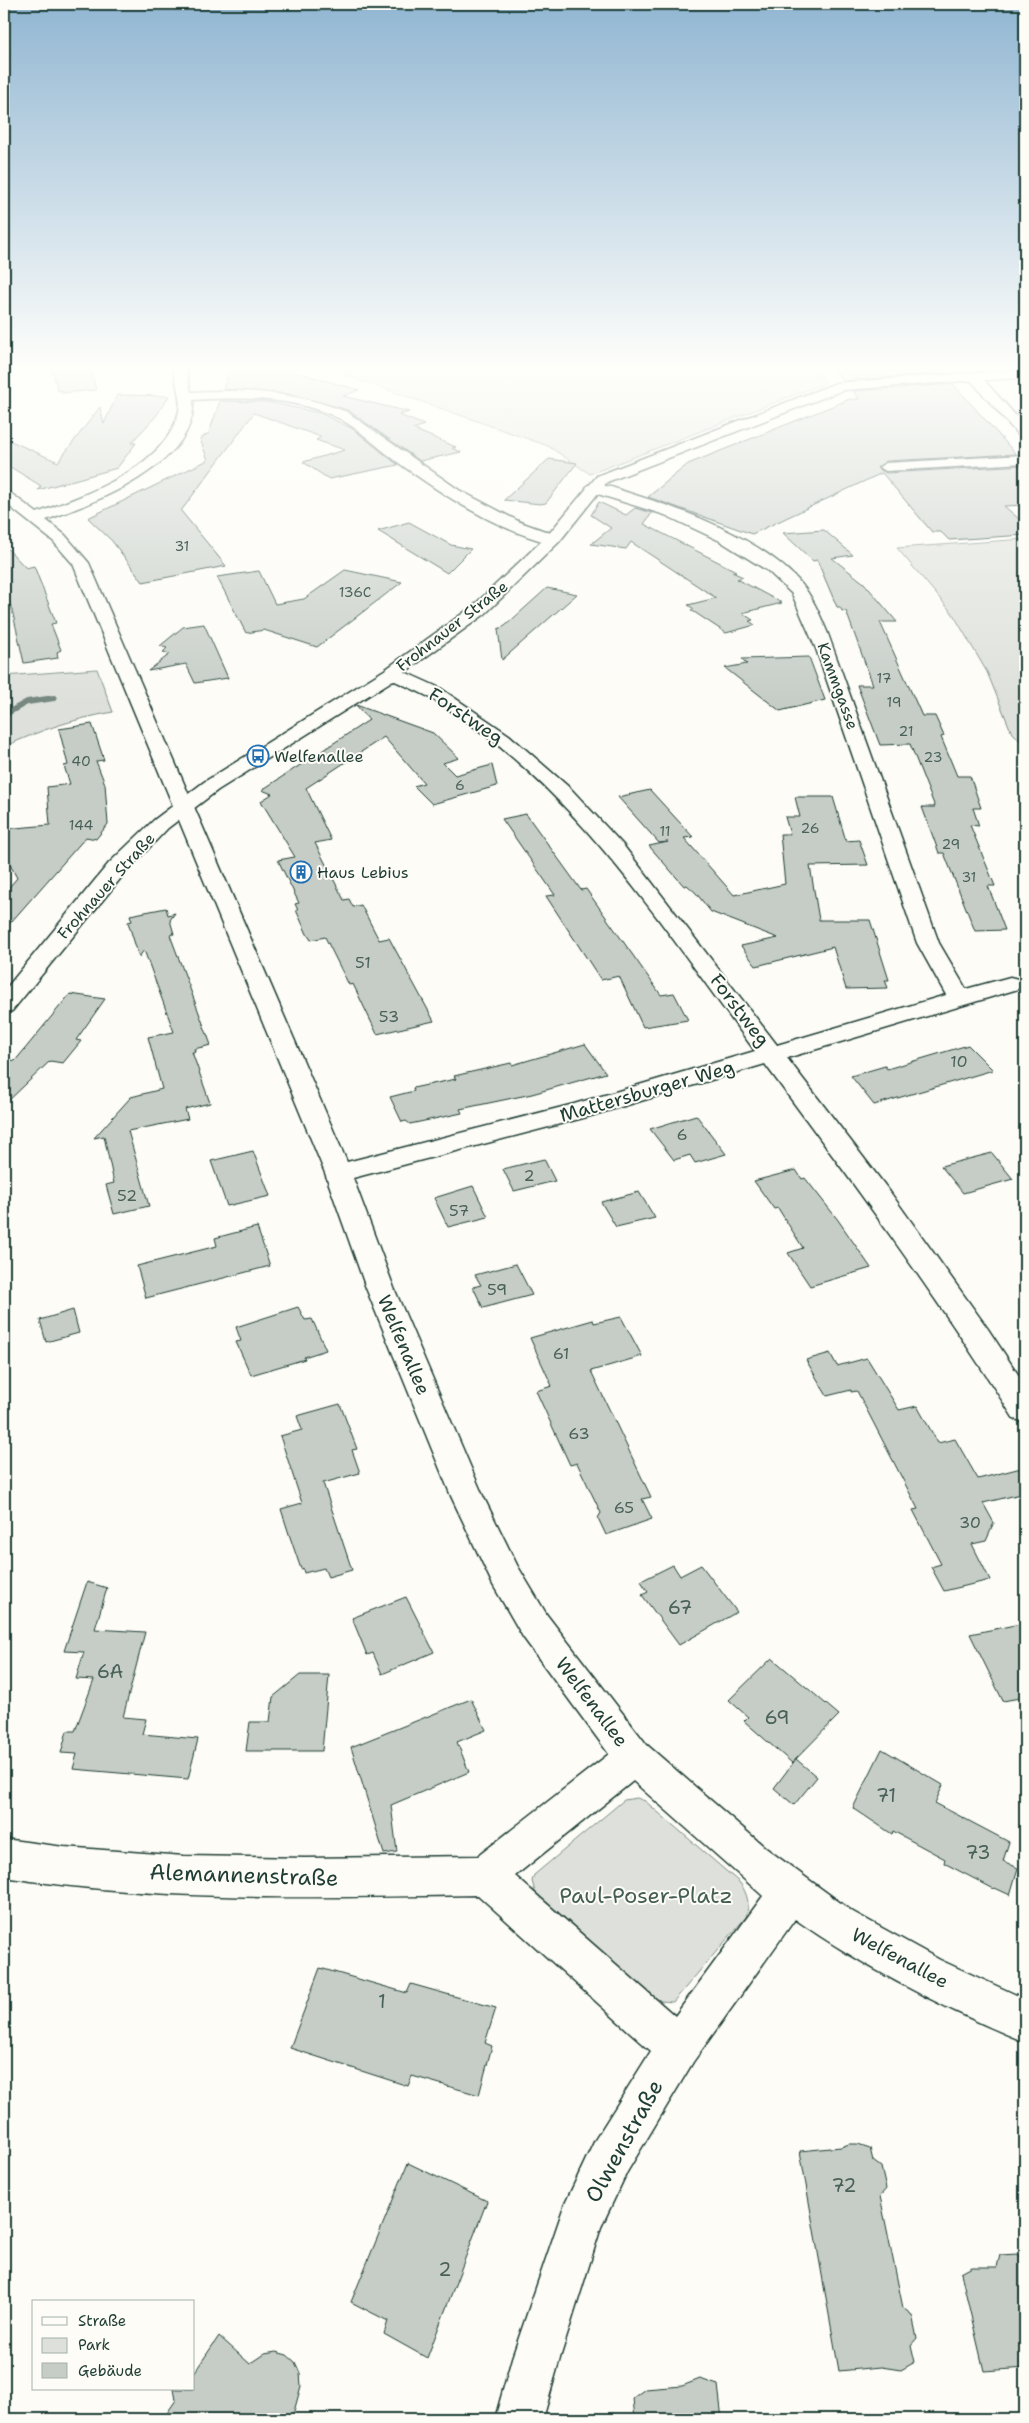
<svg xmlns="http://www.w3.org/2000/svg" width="1029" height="2423" viewBox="0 0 1029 2423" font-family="'Shantell Sans',sans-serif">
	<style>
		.green { fill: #dde0db; stroke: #7e8e88 }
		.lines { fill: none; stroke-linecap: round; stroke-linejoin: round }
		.stream { stroke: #75877f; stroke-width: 6 }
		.building { fill: #c6cdc7; stroke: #1f3d34 }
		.street-casing { stroke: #1f3d34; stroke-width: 3 }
		.secondary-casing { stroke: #1f3d34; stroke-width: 3 }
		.street { fill: #fdfcf7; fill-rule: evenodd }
		.secondary { fill: #fdfcf7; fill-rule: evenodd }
		.labels { text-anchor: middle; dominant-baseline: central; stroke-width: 4; stroke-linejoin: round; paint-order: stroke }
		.far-number-label { font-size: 14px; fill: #496159 }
		.far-street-label { font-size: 16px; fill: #1f3d34; stroke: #fdfcf7 }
		.far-poi-label { font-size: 16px; fill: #1f3d34; stroke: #fdfcf7; text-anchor: start }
		.number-label { font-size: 16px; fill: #496159 }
		.street-label { font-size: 19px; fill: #1f3d34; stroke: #fdfcf7 }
		.near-number-label { font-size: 19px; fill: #496159 }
		.near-street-label { font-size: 22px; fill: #1f3d34; stroke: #fdfcf7 }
		.near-park-label { font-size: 22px; fill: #455e55; stroke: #fdfcf7 }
	</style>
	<rect width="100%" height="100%" fill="#fdfcf7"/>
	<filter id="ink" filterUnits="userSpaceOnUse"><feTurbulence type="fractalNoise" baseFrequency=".02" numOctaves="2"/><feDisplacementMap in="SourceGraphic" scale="10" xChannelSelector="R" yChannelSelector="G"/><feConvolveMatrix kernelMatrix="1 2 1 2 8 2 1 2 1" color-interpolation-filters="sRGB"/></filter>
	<g filter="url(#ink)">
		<!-- green -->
		<path class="green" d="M320,366H815L825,383L590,474L548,446Z
			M1025,539V746L1011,731L987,672L953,614L897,548Z
			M97,669L113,712C70,720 43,729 4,747V676Z
			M637,1798L645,1801L740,1883C748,1895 750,1904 746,1917L673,2002L661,2001L654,1997L535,1892L532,1881L534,1875L624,1800Z"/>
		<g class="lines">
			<!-- stream -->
			<path class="stream" d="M4,715L27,702L54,698"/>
		</g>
		<!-- building -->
		<path class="building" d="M51,366H90L96,390L62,393V390L58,391Z
			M231,366H274L359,390L343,396L409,412L399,415L424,425L413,429L456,447L452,448L461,452L420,461L348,410L290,394L223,389Z
			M841,366H940L945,373L843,381L836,372H847Z
			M953,384L1016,454L886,461L877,468L886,473L1025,465V505L1004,506L1025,524V535L949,540L941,532H932L882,473L752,534L648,497L688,464L850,399H859L853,391Z
			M117,395L169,396L156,416L131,443H136L117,468L38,490L41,486L4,463V438L58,462L100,407L104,424Z
			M220,401L267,402L320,413L353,429L398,465L329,479L303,462L345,450L316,440L321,437L254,413L181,511L226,566L143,582L112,541L88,518L208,460L200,439L209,433Z
			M549,459L577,463L546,503L540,504L504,500Z
			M599,502L626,515L635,508L652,513L644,524L736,571L732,572L743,577L737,579L782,603L742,613L753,620L749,621L755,625L726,633L691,610L694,609L688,605L716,598L631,542L626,549L591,544L611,528L591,515Z
			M409,522L451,545L471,549L447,573L378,531Z
			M824,530L853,555L832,558L864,583L897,622H880L922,716H935L944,736L941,737L957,776H970L981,808H973L979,826L970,825L995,886H988L1005,930L975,931L944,853H939L922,807H935L910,744L880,745L857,685H873L846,611H842L840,607H837L817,560L813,561L783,533Z
			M4,545L26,568L34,566L56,623L51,624L61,650L57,652L58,658L24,663L11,605L4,606Z
			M345,570L402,582L317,647L264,630L246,633L217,577L259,571L275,604L304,599Z
			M547,588L577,594L502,660L498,629L505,626Z
			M204,624L228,678L195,683L186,664L148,671L170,654L163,652L167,648L160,646L183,627Z
			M809,657L825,700L780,711L725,668L747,664L742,659Z
			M356,705L433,733L459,758L443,763L455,775L492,765L497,786L432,804L414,786L424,783L384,737L306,788L331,840L315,843L344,900L349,899L353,907L361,905L379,940L389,938L434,1021L377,1034L353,984L349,985L325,937L311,940L307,934L296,910H298L295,904L299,903L278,860L295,857L261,801L272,794L262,790L369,720Z
			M92,724L104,760L96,761L105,784L108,824L96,839L86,837L4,930V893L17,878L4,853V829L50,825L47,787L70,784L64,766L68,765L59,729Z
			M650,790L693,837L684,838L734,895L785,884L780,834H790L785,817H800L795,797H833L846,841L859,840L868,865L810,866L819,920H870L889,980H885L888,988L846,989L833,947L756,966L741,946L778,938L711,912L696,893L687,885L684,886L649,846L668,842L659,843L618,797Z
			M526,814L581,890L586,889L661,995L674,993L688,1020L643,1027L619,976L601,980L546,896L555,895L502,819Z
			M166,908L168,915L175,913L170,920L174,934L170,935L211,1045L194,1049L195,1052H192L210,1103L185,1109L188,1119L128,1131L149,1206L114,1214L106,1185L114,1183L104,1136L94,1138L131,1097L162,1089L148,1037L174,1032L144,950L139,957L128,922L132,921L130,915Z
			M70,994L105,999L76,1040L81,1041L63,1063L50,1061L4,1105V1058L15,1061Z
			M585,1044L606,1073L532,1094L460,1109L462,1113L410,1124L406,1121L402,1122L390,1097L414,1091L413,1088L456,1079L454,1076L511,1063L512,1065Z
			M968,1045L993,1070L874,1105L851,1076L885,1066L887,1069Z
			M696,1115L726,1154L695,1163L690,1155L674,1160L650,1129Z
			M253,1151L270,1196L227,1206L211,1161Z
			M992,1153L1013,1179L963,1193L941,1166Z
			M544,1159L555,1181L514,1191L503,1169Z
			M796,1170L802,1179L805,1178L838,1220L871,1268L810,1286L788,1253L803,1248L778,1208L774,1209L754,1181Z
			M473,1186L488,1217L448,1227L434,1198Z
			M639,1192L655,1218L616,1227L601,1202Z
			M257,1227L270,1266L146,1298L137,1266L217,1246L215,1238Z
			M516,1264L532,1295L483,1308L473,1287L481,1285L475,1275Z
			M298,1307L305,1320L312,1319L326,1350L304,1357L305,1359L251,1375L236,1342L241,1341L236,1327Z
			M73,1310L79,1333L46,1342L40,1320Z
			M621,1317L642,1356L591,1371L651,1497L642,1499L652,1519L606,1535L598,1518L601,1513L577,1463L570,1465L536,1391L552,1386L530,1338L593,1320L594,1323Z
			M830,1353L837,1366L867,1358L899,1410L917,1406L938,1443L955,1439L978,1479L1025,1467V1493L983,1503L994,1523L986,1541L972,1544L990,1580L944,1591L931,1567L941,1564L913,1510L918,1509L857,1391L851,1392V1390L827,1396L806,1360Z
			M340,1404L357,1449L352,1450L360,1473L323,1483L352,1570L328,1577L324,1568L304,1573L303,1568L301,1569L289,1534L281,1509L302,1503L280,1436L302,1430L297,1416Z
			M673,1565L680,1576L701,1565L737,1612L679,1645L642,1595L648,1592L641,1581Z
			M87,1582L107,1588L95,1629L145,1632L123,1717L146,1719L142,1734L198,1739L188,1779L73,1769L77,1754L61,1753L67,1731H75L94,1680L76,1679L84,1652L64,1651Z
			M406,1597L434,1652L382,1674L373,1653L367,1655L352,1618Z
			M1025,1623V1697L1003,1701L970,1634Z
			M772,1658L839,1715L792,1763L744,1721L748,1717L729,1700Z
			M300,1675H329L322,1751H246L250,1722H270L273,1697Z
			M471,1699L486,1730L457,1742L469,1772L391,1805L397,1852L384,1854L351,1747Z
			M882,1749L943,1785L935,1803L1009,1842L1003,1861L1018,1868L1010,1895L995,1888L994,1889L944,1863L945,1859L893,1831L892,1834L853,1808Z
			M796,1759L817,1777L794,1805L774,1788Z
			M320,1968L407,1993L411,1984L496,2008L485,2043L492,2046L479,2095L412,2076L408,2086L290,2048Z
			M849,2144H858L870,2148L873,2161L881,2167L886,2189L880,2196L903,2308L912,2315L917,2338L911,2345L915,2362L901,2370L881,2367L839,2371L800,2151L841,2147Z
			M408,2163L487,2201L427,2358L384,2334L388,2321L351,2302Z
			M1018,2254L1025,2263V2368L984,2371L961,2273L972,2267H997L1000,2255Z
			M219,2336L250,2364L265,2354L276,2352L287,2355L295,2362L300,2373L301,2386L292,2419H163L176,2400L174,2389H194V2373Z
			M700,2379L718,2385L722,2419H635L633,2398L645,2389L682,2386Z"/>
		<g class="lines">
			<!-- street casing -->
			<g class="street-casing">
				<path id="street" d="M173,366H185L191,392C245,389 296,392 347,412L459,490L520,522L559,536L561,539L553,544C496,530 443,495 396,461C377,447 360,429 338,418C294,397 241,397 193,400C198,464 94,503 46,520L65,535L89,563L347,1162L574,1104L755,1051C659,922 570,779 427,696C414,689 399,683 386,677L383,673L386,669H398L440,688L509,735L571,789L623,845L777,1045L946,995L917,943L816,649L792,594L768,571L720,541L665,515L588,491L586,488L588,485C600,482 617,489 629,493C684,510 758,537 798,580C812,595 820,615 828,634L939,943L966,989L1010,977L1018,979L1022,984L1018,989L787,1058L890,1192L988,1329L1025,1385V1422L1014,1419C937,1296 851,1180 765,1064L587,1117L353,1178L394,1288L483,1496L517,1565L547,1615L647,1745L767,1849L853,1912L940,1960L1025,1999V2042C945,2009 865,1968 795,1919L693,2062L627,2172L601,2227L560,2358L543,2419H495L512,2358L564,2206L595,2140L651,2051L478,1895C319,1898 161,1902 4,1877V1839L64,1847L184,1856L305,1858L478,1856L609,1754L523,1637L493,1585L451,1496L366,1288L325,1173L73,564L53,541L4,502V491L9,492L37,513C84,496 167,467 179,411C182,397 174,380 173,366ZM633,1781L763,1896L675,2016L515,1876Z
					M1025,370V378L984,380L1025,426V438L1020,437L968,377L974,373Z
					M1025,455V463L886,471L879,467L886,463Z"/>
			</g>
			<!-- secondary casing -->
			<g class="secondary-casing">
				<path id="secondary" d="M974,373L979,374L980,377L979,380L843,390L607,482L559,542L485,614L398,677L218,790L168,828L125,873L12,1011L4,1013V991L109,863L154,820L204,782L386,669L473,606L547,536L597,476L836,383Z"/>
			</g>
			<!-- street -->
			<use href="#street" class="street"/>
			<!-- secondary -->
			<use href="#secondary" class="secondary"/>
		</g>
	</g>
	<!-- sky -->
	<linearGradient id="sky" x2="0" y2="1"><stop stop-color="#91b6d2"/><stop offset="0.52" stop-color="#fefefb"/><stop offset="1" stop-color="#fefefb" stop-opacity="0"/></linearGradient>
	<rect width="1029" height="705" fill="url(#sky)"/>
	<!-- icons -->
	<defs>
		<g id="bus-ring" transform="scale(1.125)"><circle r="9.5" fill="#fdfcf7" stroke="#1f6fb2" stroke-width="1.5"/><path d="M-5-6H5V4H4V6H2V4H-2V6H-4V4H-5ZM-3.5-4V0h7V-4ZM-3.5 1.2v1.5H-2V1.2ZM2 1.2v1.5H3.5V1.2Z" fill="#1f6fb2"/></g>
		<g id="building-ring" transform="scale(1.125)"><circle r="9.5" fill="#fdfcf7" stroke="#1f6fb2" stroke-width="1.5"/><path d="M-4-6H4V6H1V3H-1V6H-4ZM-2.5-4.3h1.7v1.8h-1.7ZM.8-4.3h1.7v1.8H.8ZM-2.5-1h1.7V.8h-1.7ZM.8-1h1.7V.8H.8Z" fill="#1f6fb2"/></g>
	</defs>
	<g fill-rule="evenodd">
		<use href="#bus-ring" x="258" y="756"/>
		<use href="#building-ring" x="301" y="872"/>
	</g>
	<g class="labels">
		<!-- far-number labels -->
		<g class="far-number-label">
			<text x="182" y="546">31</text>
			<text x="355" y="592">136C</text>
			<text x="884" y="678">17</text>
			<text x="894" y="702">19</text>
			<text x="906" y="731">21</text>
			<text x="933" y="757">23</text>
			<text x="81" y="761">40</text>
			<text x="460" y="785">6</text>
			<text x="81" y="825">144</text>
			<text x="810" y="828">26</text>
			<text x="665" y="831">11</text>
			<text x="951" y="844">29</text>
			<text x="969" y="877">31</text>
		</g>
		<!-- far-street labels -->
		<g class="far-street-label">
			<text transform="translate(452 626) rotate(-38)">Frohnauer Straße</text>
			<text transform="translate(838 686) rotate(70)">Kammgasse</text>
			<text transform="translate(106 886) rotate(-48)">Frohnauer Straße</text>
		</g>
		<!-- far-poi labels -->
		<g class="far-poi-label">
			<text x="274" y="756">Welfenallee</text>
			<text x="317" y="872">Haus Lebius</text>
		</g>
		<!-- number labels -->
		<g class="number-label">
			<text x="363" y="962">51</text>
			<text x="389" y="1016">53</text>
			<text x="959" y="1061">10</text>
			<text x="682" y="1134">6</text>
			<text x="529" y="1175">2</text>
			<text x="127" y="1195">52</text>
			<text x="459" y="1210">57</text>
			<text x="497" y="1289">59</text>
			<text x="561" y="1353">61</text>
			<text x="579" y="1433">63</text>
			<text x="624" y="1507">65</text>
			<text x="970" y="1522">30</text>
		</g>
		<!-- street labels -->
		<g class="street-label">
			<text transform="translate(466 716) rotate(34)">Forstweg</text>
			<text transform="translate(740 1010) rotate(53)">Forstweg</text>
			<text transform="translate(647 1091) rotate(-16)">Mattersburger Weg</text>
			<text transform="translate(404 1345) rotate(67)">Welfenallee</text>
			<text transform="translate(592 1702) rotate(53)">Welfenallee</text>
			<text transform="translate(900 1958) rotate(28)">Welfenallee</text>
		</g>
		<!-- near-number labels -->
		<g class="near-number-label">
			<text x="680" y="1607">67</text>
			<text x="110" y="1671">6A</text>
			<text x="777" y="1717">69</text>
			<text x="886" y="1795">71</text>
			<text x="978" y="1852">73</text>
			<text x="382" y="2001">1</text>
			<text x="844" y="2185">72</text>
			<text x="445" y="2269">2</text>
		</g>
		<!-- near-street labels -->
		<g class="near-street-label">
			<text transform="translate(244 1875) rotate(2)">Alemannenstraße</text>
			<text transform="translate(624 2141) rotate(-61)">Olwenstraße</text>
		</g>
		<!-- near-park labels -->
		<g class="near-park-label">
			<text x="646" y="1895">Paul-Poser-Platz</text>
		</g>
	</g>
	<!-- margin -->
	<rect width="1029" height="2423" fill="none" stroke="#fdfcf7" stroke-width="20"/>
	<rect x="10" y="10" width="1009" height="2403" fill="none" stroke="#1f3d34" stroke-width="2" filter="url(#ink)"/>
	<!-- legend -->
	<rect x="32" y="2300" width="162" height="90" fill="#fdfcf7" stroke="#a4b0a9"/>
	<rect x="42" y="2317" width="25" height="8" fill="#fdfcf7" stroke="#a4b0a9"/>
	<text x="78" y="2326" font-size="15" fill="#1f3d34">Straße</text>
	<rect x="42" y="2338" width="25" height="15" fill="#dde0db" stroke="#a4b0a9"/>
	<text x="78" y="2350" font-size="15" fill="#1f3d34">Park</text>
	<rect x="42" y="2363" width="25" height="15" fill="#c6cdc7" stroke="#a4b0a9"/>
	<text x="78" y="2376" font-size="15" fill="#1f3d34">Gebäude</text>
</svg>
